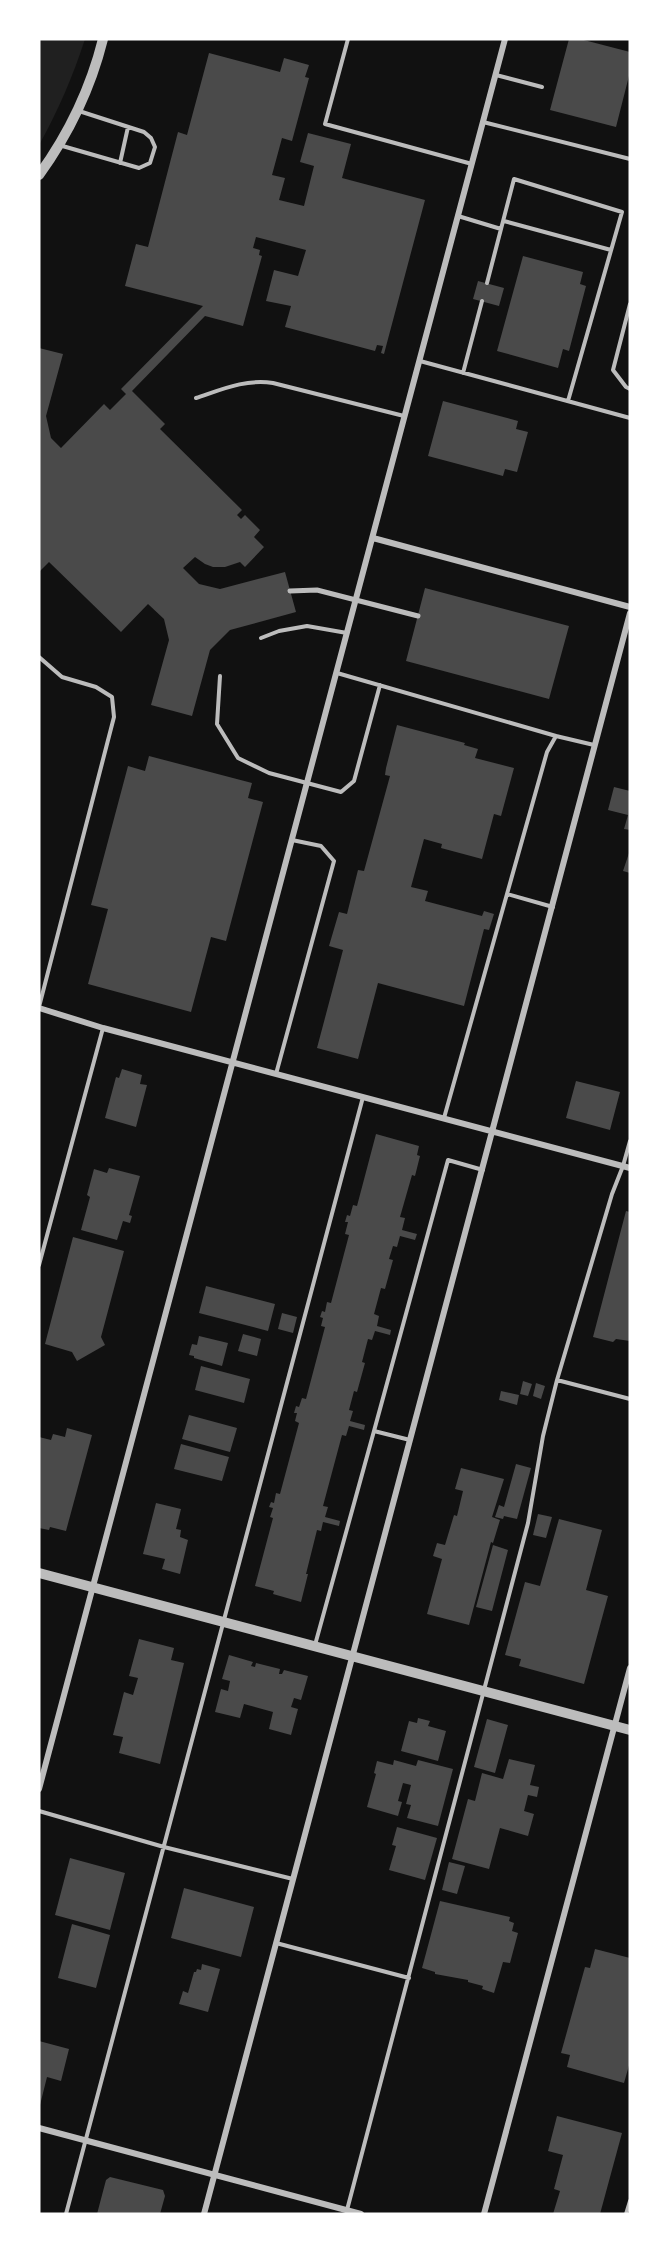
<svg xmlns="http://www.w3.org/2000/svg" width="669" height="2253" viewBox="0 0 669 2253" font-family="'PT Sans Narrow',sans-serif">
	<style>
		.green { fill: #202020 }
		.building { fill: #4a4a4a }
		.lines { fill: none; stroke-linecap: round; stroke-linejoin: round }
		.service { stroke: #bcbcbc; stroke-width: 4 }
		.pedestrian { stroke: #bcbcbc; stroke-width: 5 }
		.minor { stroke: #bcbcbc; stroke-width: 6 }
		.tertiary { stroke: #bcbcbc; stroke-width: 10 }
	</style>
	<rect width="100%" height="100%" fill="#111"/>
	<!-- green -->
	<path class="green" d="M39,39H85C73,76 58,111 39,145Z"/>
	<!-- building -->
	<path class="building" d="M569,39H580L630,52V72L616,127L550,110Z
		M209,53L280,72L284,58L309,65L305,77L309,78L292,141L282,138L272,175L285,178L279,200L304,206L314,166L300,162L308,133L351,144L342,178L425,200L384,354L381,353L383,346L377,345L375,351L285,327L291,306L266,301L274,270L298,276L306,250L256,237L253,248L260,250L259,255L262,256L243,326L205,316L132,391L165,424L160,429L242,510L237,515L241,519L245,515L260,530L254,537L264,547L245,567L240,562L225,567H213L205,564L195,557L183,568L199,584L220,589L285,572L296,612L230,630L210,650L192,716L151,705L169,640L164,619L148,604L121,632L49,562L39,572V348L63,354L46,416L51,438L61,448L104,404L110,410L126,394L121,389L203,306L125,286L136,244L148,247L178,132L187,135Z
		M523,256L583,272L580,284L586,286L569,351L563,349L558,368L497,351Z
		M478,281L504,288L499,306L473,299Z
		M443,401L518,421L516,429L528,432L517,472L505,469L503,476L428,456Z
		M425,588L569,626L549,699L406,661Z
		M397,725L465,743L464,745L478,749L475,758L514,768L501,816L494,814L482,859L441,848L442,844L424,839L411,887L428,891L425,901L482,916L484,911L494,914L489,930L484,929L464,1006L378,983L358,1059L317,1048L343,950L329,946L339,912L347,914L358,870L364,871L390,776L385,775L386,768Z
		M149,756L252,783L248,798L263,802L226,941L211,937L191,1012L88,984L108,909L91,905L128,766L145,771Z
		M614,787L630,791V830L624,829L628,815L608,810Z
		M630,850V873L623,871Z
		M122,1069L142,1075L140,1084L147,1085L136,1127L105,1118L116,1077L119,1078Z
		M576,1081L620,1092L610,1130L566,1118Z
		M376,1134L419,1146L417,1155L420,1156L415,1176L412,1175L400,1217L405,1218L402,1230L417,1234L415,1240L400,1236L397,1247L393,1246L389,1259L393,1260L385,1289L381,1288L374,1314L379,1316L377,1326L391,1330L390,1335L375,1331L372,1340L368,1339L362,1362L365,1363L357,1392L354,1391L349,1410L353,1411L350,1421L365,1425L364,1430L349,1426L346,1436L342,1435L323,1506L328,1507L325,1517L340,1521L339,1526L323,1522L321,1531L317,1530L306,1574H308L301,1602L273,1594L274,1591L255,1586L273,1518L270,1517L273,1508L269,1507L271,1502L274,1503L276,1493L280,1494L299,1423L295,1421L297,1413H294L296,1406L299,1407L302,1398L306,1399L325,1327L321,1326L323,1318L320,1317L322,1311L325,1312L327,1302L331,1303L349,1235L345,1234L348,1222H345L347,1215L350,1216L353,1205L357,1206Z
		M109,1168L140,1176L129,1215L132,1216L130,1223L123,1221L117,1240L81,1230L90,1197L87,1195L94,1169L107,1173Z
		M626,1211L630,1212V1341L616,1339L613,1342L593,1337Z
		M73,1237L124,1251L101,1337L105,1345L77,1361L72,1352L45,1344Z
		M206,1286L275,1304L268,1331L199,1313Z
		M282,1313L297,1317L293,1333L278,1329Z
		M243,1334L261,1339L257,1356L238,1351Z
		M199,1336L228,1343L222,1366L194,1358V1356L189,1355L192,1344L197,1345Z
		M201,1366L250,1379L244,1403L195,1390Z
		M523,1381L532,1384L528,1396L520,1394Z
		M536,1383L545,1386L541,1399L533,1396Z
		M501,1391L519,1395L517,1405L499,1400Z
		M189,1415L237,1428L230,1452L182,1439Z
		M67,1428L92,1435L66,1531L50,1527L49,1530L39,1528V1437L51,1440L53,1434L65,1437Z
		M181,1444L229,1457L222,1481L174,1469Z
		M516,1464L531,1468L517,1519L504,1516L503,1519L495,1517L499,1505L504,1507Z
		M461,1468L504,1479L492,1517L500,1520L493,1543L491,1542L469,1625L427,1614L442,1559L433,1556L437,1543L445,1545L454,1515L457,1516L463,1491L455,1489Z
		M156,1503L181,1509L176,1529L181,1530L180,1537L188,1540L180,1574L162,1569L165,1559L143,1554Z
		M538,1514L552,1517L546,1538L533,1535Z
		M559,1519L602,1530L586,1590L608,1596L584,1684L519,1666L521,1659L505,1655L525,1582L540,1586Z
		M493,1545L508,1550L492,1611L476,1607Z
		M139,1639L174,1648L171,1660L184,1663L160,1764L119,1753L123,1737L113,1735L124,1692L133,1695L138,1678L129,1676Z
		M229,1655L253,1662L251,1666L255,1667L256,1663L280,1669L279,1674H282L284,1670L308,1676L301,1700L294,1698L291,1707L298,1709L291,1735L269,1729L273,1712L244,1704L240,1718L215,1712L221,1689L228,1691L230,1681L222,1679Z
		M418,1718L430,1721L428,1726L446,1731L438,1761L401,1751L409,1721L417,1723Z
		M487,1719L508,1725L495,1773L474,1767Z
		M509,1759L535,1765L530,1785L539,1787L537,1797L528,1795L524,1811L534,1814L528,1836L500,1828L489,1869L452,1859L468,1799L475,1801L482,1773L503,1779Z
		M394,1760L416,1766L418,1760L453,1769L438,1826L407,1818L411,1805L406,1804L411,1785L403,1783L398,1801L402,1802L398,1816L367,1807L376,1774L374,1773L377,1761L393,1765Z
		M397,1827L437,1838L425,1880L389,1870L396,1846L392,1845Z
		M70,1858L125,1873L110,1930L55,1915Z
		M449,1862L465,1866L457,1894L442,1890Z
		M184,1888L254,1907L241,1957L171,1938Z
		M440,1901L510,1917L509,1921L514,1923L512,1931L518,1933L510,1963L503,1962L494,1993L482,1989L483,1986L468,1982V1980L435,1974V1972L422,1968Z
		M72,1924L110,1935L96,1988L58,1978Z
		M595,1949L630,1958V2062L624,2083L567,2067L570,2055L561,2053L585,1967L590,1968Z
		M202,1964L220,1969L208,2012L179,2004L183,1991L188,1993L194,1972H196L197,1969L201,1970Z
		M39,2041L69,2049L61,2081L47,2077L40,2105Z
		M557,2116L622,2133L600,2214H553L560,2191L554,2189L563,2155L548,2151Z
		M110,2177L163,2190L165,2196L160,2214H97L106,2180Z"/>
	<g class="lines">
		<!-- service -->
		<path class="service" d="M348,39L325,124L472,164
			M496,75L542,87
			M483,122L630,159
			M59,145L139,168L150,163L155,147L151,138L144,132L79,111
			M120,163L128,127
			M458,216L501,229L487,283
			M504,221L611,250
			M501,229L514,179L622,212L568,401
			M630,304L613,370L626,387L630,389
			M420,361L630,418
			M463,373L482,301
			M196,398C223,389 245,379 273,383L404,416
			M261,638L279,631L307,626L347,633
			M39,657L62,677L96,687L112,697L114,717L39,1007
			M337,673L556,736
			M220,676L217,724L238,758L269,773L341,792L354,781L380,685
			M507,894L547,752L556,736L594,745
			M276,1074L334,861L321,846L292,840
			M444,1118L507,894L553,907
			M39,1265L103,1028
			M557,1380L630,1399
			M374,1431L448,1160L483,1170
			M315,1645L374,1431L410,1440
			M39,1811L164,1847L293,1879
			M276,1943L409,1978
			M347,2210L528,1523L543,1436L557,1380L612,1194L623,1166L630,1141
			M66,2214L363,1097
			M626,2214L630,2201"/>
		<!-- pedestrian -->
		<path class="pedestrian" d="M290,591L317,590L418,616"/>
		<!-- minor -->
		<path class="minor" d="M373,538L630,607
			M39,1008L103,1028L630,1168
			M39,1789L505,39
			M39,2128L361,2214
			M204,2214L630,613
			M484,2214L630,1668"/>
		<!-- tertiary -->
		<path class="tertiary" d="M39,175C68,135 91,87 103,39
			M39,1573L630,1730"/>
	</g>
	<!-- border -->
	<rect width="669" height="2253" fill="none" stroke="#ffffff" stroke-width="81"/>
</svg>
